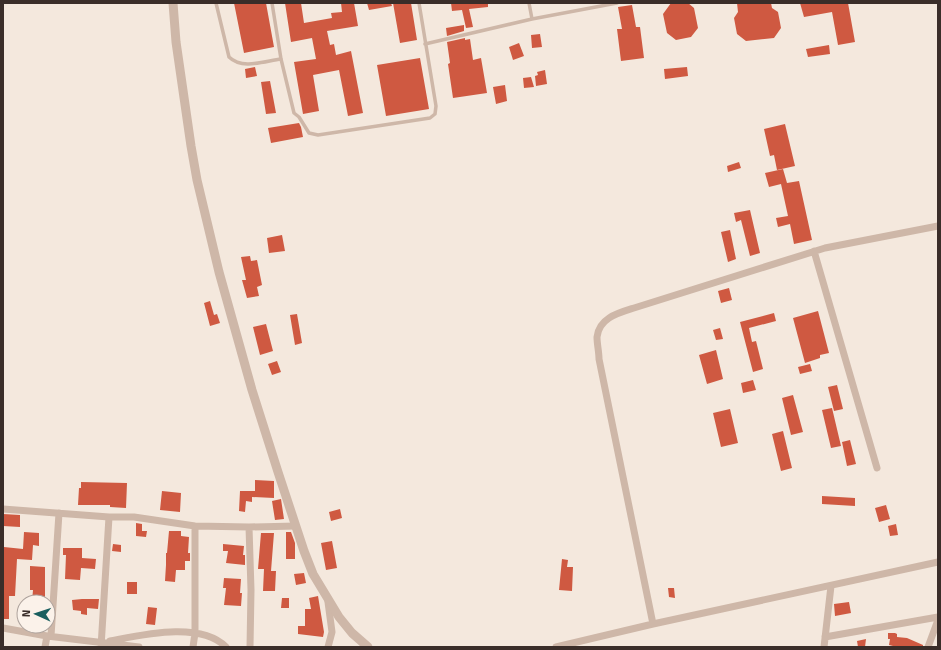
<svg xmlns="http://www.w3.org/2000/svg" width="941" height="650" viewBox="0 0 941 650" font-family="'Fira Sans',sans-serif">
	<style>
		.building { fill: #cf5941 }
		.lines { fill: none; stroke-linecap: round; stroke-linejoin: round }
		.service { stroke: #ceb7a8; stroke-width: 3.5 }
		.minor { stroke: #ceb7a8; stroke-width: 7 }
		.tertiary { stroke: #ceb7a8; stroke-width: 9 }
	</style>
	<rect width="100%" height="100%" fill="#f4e8dd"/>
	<!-- building -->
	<path class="building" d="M234,3H266L274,47L244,53Z
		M285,3H301L304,23L332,18L331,13L342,12L341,3H354L358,26L327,31L330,45L334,44L336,55L351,51L363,113L348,116L339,70L313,75L319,111L303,114L294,62L316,59L312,38L291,42Z
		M367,3H391L392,6L369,10Z
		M393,3H411L417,40L400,43Z
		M451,3H488V7L469,9L473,27L466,28L462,10L452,11Z
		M671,3H688L694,8L698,28L691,37L676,40L667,33L663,14Z
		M737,3H771L772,8L778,12L781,28L774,38L746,41L737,34L734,18L738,12Z
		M800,3H848L855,42L838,45L832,12L804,17Z
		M632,5L636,27H640L644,58L621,61L617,29H622L618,7Z
		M464,25V31L447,36L446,28Z
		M540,34L542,47L532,48L531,35Z
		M465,38V40L470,39L473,60L481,58L487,93L453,98L448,64L450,63L447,42Z
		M519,43L524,56L513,60L509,47Z
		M829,45L830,54L808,57L806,49Z
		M420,58L429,109L386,116L377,65Z
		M255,67L257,76L246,78L245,69Z
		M687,67L688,76L665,79L664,69Z
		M545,70L547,84L536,86L535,76L538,75L537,72Z
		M531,77L534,87L524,88L523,78Z
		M270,81L276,113L266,114L261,82Z
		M505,85L507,101L496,104L493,87Z
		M299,123L301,127L303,137L271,143L268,128Z
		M785,124L795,166L777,170L774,155L770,156L764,129Z
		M739,162L741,168L728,172L727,166Z
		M783,169L787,183L799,181L812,240L794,244L790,224L778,227L776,218L788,216L781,184L769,187L765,173Z
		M750,210L760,253L750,256L741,220L736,222L734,213Z
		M730,230L736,259L728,262L721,232Z
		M282,235L285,251L269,253L267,238Z
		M250,256L251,261L257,260L262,285L257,287L259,296L247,298L242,280H246L241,257Z
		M729,288L732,300L721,303L718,291Z
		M210,301L214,315L217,314L220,323L210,326L204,303Z
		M818,311L829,353L820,355V358L805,363L793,318Z
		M774,313L776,321L749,328L752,342L756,341L763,369L753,372L740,322Z
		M297,314L302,343L295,345L290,315Z
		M266,324L273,351L260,355L253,327Z
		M720,328L723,339L716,340L713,330Z
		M716,350L723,379L707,384L699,355Z
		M277,361L281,372L272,375L268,364Z
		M810,364L812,371L800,374L798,367Z
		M753,380L756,390L743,393L741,383Z
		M837,385L843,409L834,411L828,387Z
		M793,395L803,432L791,435L782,398Z
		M832,408L841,446L831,448L822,410Z
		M730,409L738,443L721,447L713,413Z
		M783,431L792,468L781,471L772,434Z
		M850,440L856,464L847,466L842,442Z
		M255,480L274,481V498L252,497V502L246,501L245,512L239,511L240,491H255Z
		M81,482L127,483L126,508L110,507V505H78L79,488H81Z
		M162,491L181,493L180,512L160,510Z
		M822,496L855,498V506L822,504Z
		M281,499L284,519L275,520L272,501Z
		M886,505L890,519L879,522L875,508Z
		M340,509L342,518L331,521L329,512Z
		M3,514L20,515V527L3,526Z
		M136,523L142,524V531H147L146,537L136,536Z
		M896,524L898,535L890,536L888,526Z
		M169,531H181V536L189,537L188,553H190V561H185V570H176L175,582L165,581L166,565V553H167Z
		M24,532L39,533V546L33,545L32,560L17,559L15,596H9V619H3V559L4,547L23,549Z
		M286,532H291L295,543V559H286Z
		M261,533H274L271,571H276L275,591H263L264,569H258Z
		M332,541L337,568L326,570L321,543Z
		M113,544L121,545V552L112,551Z
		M223,544L244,546L243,555H245V565L226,563L228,551H223Z
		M63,548H82V558L96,559L95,569L81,568L80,580L65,579L66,555H63Z
		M562,559L568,560L567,567H573L572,591L559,590Z
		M30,566L45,567V602H32L33,590H30Z
		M304,573L306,583L296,585L294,574Z
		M224,578L241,579L240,593H242L241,606L224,605L226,588H223Z
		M127,582H137V594H127Z
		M668,588H674L675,598L669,597Z
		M318,596L324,632L323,637L298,634V626H305V609H311L309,598Z
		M282,598H289V608H281Z
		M82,599H99L98,609L87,608V615L81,614V611L73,610L72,600Z
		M849,602L851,613L835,616L834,604Z
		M148,607L157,608L155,625L146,624Z
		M888,633H895L897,634V637L907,638L923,645V647H893V646L889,645L890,639H888Z
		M866,639L865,647H858L857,641Z"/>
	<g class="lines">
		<!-- service -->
		<path class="service" d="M216,3L229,57C242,70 265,61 281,59
			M272,3L281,59L294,113L299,117L309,133L318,135L430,118L435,114L436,106L419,3
			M529,3L532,19
			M425,44L532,19L617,3"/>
		<!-- minor -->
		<path class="minor" d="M814,251L877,468
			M3,509L109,517H134L195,526L249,527L296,526
			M249,527L251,590L250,647
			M653,624L599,359C599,352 597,344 597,337C599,318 618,313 634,308L825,248L938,226
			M3,628L47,636L139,647
			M51,636L59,513
			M825,637L938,617
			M110,641C142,635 200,621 226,647
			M45,647L47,636
			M101,647L109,517
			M193,647L195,633V526
			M328,647L332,632L328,602
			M556,647L653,624L938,562
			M824,647L831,586
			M928,647L938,620"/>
		<!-- tertiary -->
		<path class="tertiary" d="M173,3L176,42L191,146L197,180L219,272L252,390L278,472L304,551L313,574L339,617L352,633L368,647"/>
	</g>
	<!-- border -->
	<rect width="941" height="650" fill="none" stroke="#3a2d29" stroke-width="8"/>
	<!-- north arrow -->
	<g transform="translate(36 614) rotate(273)"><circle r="19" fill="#fbf2ea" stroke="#aea39d"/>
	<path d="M0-3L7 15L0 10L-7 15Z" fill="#1a5f5f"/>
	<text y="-6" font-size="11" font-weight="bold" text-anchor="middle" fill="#3a2d29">N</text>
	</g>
</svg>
